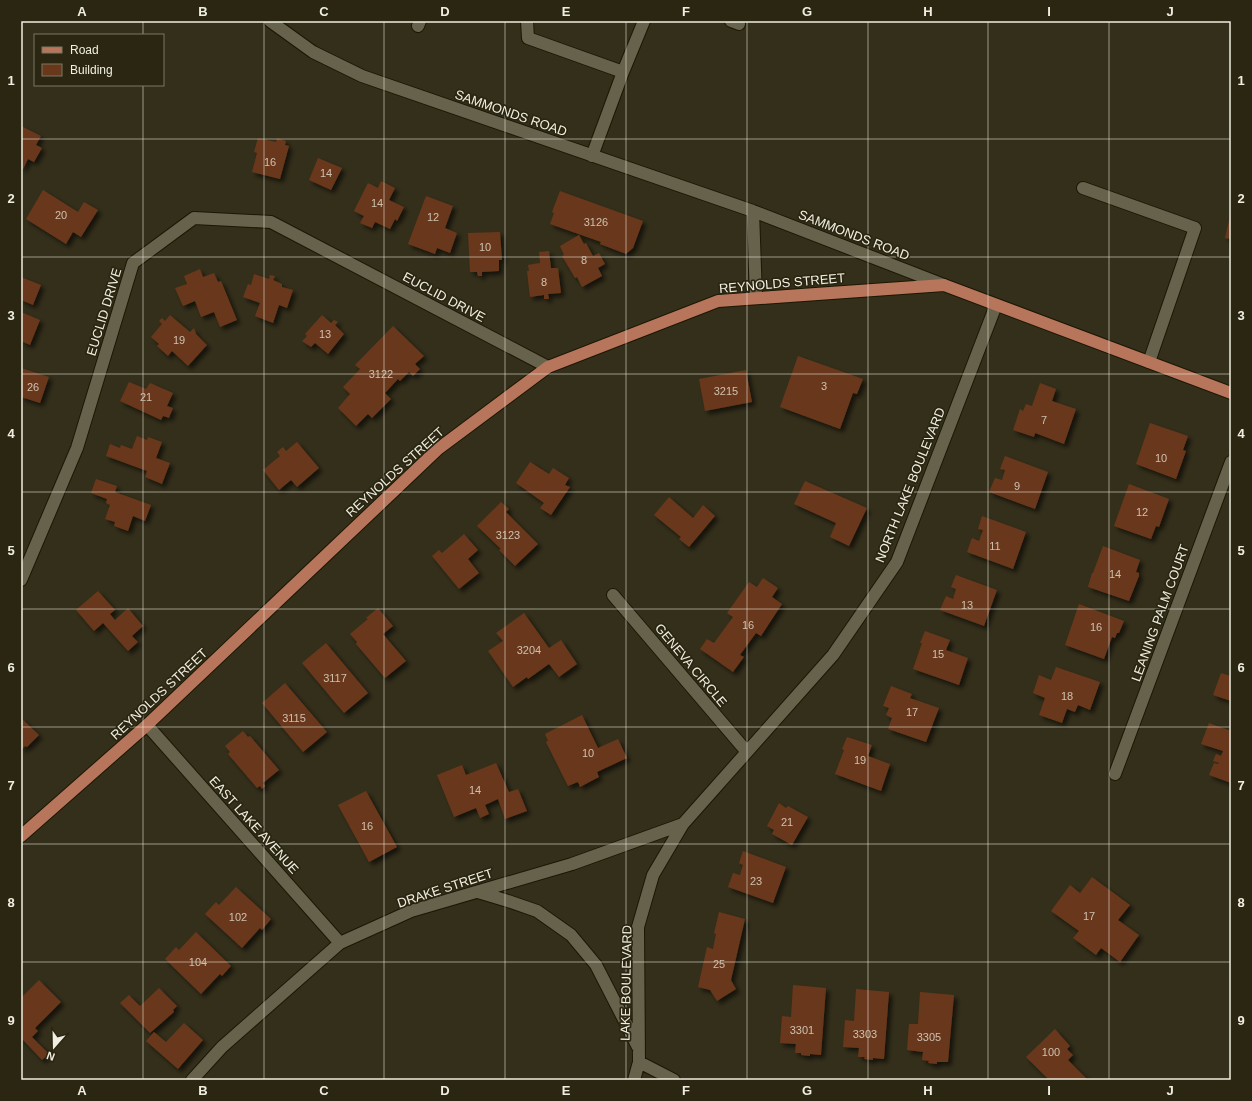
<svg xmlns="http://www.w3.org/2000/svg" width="1252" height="1101" viewBox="0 0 1252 1101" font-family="Arial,sans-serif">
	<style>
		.building { fill: #69381a; filter: url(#shadow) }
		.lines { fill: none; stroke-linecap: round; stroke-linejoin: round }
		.minor-casing { stroke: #1c1704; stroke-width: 14 }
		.major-casing { stroke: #1c1704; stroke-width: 14 }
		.minor { stroke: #67624c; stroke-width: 12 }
		.major { stroke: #b7765b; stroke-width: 12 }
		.grid { fill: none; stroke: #f0eee1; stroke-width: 1; stroke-opacity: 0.55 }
		.labels { text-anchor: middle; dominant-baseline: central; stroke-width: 3.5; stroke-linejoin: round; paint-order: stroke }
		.number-label { font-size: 11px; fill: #cec0af }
		.street-label { font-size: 13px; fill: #f0eee1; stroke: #2a2611 }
		.neatline { fill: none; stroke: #f0eee1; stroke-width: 1.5 }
		.grid-label { font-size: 13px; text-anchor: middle; font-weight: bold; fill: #f0eee1 }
	</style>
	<defs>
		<filter id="shadow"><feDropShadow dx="3.5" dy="3.5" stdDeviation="2" flood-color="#0009"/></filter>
	</defs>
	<rect width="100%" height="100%" fill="#342f1b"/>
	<!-- building -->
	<path class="building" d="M21,126L41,136L36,145L42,148L34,162L28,159L23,169L21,168Z
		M258,138L276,142L277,138L286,141L285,145L289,146L280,179L252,172L257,153L254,152Z
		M318,158L342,168L331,190L309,180Z
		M381,181L395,188L389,200L404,207L397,221L395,219L390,229L375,222L372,228L360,223L364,216L354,211L368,183L378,188Z
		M43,190L78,212L84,202L98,210L81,237L73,232L66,244L26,219Z
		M560,191L643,221L633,248L626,254L600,244L601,242L550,224L554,213L552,212Z
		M426,196L453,206L445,228L457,233L450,253L437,248L435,254L408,244Z
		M1230,216H1231V239L1225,238Z
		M500,232L502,260H499V271L482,272V276H478L477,272H470L468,233Z
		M579,235L584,244L586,243L593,256L599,253L605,264L598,268L602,276L582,287L577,277L575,278L562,256L564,255L560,246Z
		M549,251L551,268H558L561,293L548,294L549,299H544V295L530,297L527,271H529L528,265L540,263L539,252Z
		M200,269L203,277L214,273L218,282L221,281L237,320L220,327L214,312L201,317L195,301L183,306L175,288L187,284L184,276Z
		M254,274L269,279L270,275L275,276L273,280L282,284V287L293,290L287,308L279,305L273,323L255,316L260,303L243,297L248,284L251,285Z
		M21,277L41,285L33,305L21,300Z
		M21,312L40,320L30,345L21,341Z
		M170,315L190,332L194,328L196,334L207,345L188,366L172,351L168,356L157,346L159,344L151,337L162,324L159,321L162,318L165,321Z
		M322,315L331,323L334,320L338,322L335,325L344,334L328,354L315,343L311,347L302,341L307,336L305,334Z
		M393,326L424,356L415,364L420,369L413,376L409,372L400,381L398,379L385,393L391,399L372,418L368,414L356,426L338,408L350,394L343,387L360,369L355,365Z
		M798,356L863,379L857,394L853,393L840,429L780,407Z
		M21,368L49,377L40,403L21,397Z
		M746,370L752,402L705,411L699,379Z
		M129,382L146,389L150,383L173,393L167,406L173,408L169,418L163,416L161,420L120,401Z
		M1040,383L1056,389L1052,401L1076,409L1064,444L1035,433L1034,437L1013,430L1020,409L1023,411L1026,404L1032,406Z
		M1150,423L1188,436L1183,450L1186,451L1176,479L1136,464Z
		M137,436L147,440L148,437L162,442L156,458L170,463L162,484L145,477L147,471L106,456L110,444L120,448L121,445L132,449Z
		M297,442L319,468L297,487L291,480L279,490L263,470L280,456L277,452L283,447L286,451Z
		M1005,456L1048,472L1035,509L989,492L995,478L1002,480L1005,470L1000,469Z
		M530,462L549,474L553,468L569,478L565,485L570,487L551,515L540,508L544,503L516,483Z
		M96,479L117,486L115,492L151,505L145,521L133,516L128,531L114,526L115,522L105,519L110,505L106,503L107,499L91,493Z
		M805,481L867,508L849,546L830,537L836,523L794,504Z
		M1129,484L1169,499L1159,527L1156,526L1151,539L1114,526Z
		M669,497L693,518L703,505L715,516L689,547L679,539L681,537L654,515Z
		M501,502L509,509L506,512L538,544L515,566L499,550L501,549L477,526Z
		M982,516L1026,532L1013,569L967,552L972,538L979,541L983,530L978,529Z
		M464,534L478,550L468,559L479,573L459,589L432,556L439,550L442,553Z
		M1103,546L1140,560L1136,572L1139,573V576L1129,601L1088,587L1092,573H1093Z
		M956,575L997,590L984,626L940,610L946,596L953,599L956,589L951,587Z
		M763,578L778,588L772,597L782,604L761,636L756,633L740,655L744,657L733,672L700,649L707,639L714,643L733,617L727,613L749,582L757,587Z
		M98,591L115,610L110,614L115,620L128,608L143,626L132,636L138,642L128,651L103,623L94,631L76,610Z
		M1079,604L1124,621L1119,633H1117L1115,638L1112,637L1104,659L1065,645Z
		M378,608L393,626L383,634L406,661L385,678L356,644L357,642L350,634L368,619L366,618Z
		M524,613L549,648L561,640L577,664L559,677L549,664L528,679L527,677L513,687L488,651L503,641L496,633Z
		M925,631L950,640L946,650L968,658L959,685L913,669L922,643H920Z
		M326,643L368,693L344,713L302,663Z
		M1056,667L1100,682L1090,710L1078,705L1075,712L1067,709L1062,723L1039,715L1045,698L1033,693L1039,675L1051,680Z
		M1221,673L1231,676V701L1213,695Z
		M285,683L327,732L303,752L262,703Z
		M891,686L912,694L910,698L939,708L926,742L888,729L892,718L886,715L889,708L883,706Z
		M582,715L598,748L618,739L627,758L597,772L599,777L580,787L578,782L568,786L546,742L548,741L545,734Z
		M21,718L39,735L27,747L25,746L21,750Z
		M1209,723L1231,731V783L1209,775L1214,763L1218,764L1219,763L1213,761L1216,754L1221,756L1223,751L1201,744Z
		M243,731L248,737L250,736L279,770L263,783L265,786L262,789L260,786L257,788L228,754L230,752L225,746Z
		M847,737L872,745L868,756L890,764L881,791L835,774L844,750L842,749Z
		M496,763L509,792L518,789L527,811L505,819L498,799L485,805L489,814L480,818L476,808L454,817L437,775L462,765L466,775Z
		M366,791L397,847L369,862L338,805Z
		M779,803L786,808L788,806L808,817L792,845L772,834L774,830L767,826Z
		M743,851L786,867L773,903L728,887L733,873L740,875L743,865L739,863Z
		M1092,877L1130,905L1118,920L1139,935L1120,962L1101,948L1096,955L1073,938L1079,931L1051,911L1070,885L1080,893Z
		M236,887L271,919L262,930L260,928L242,948L205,914L216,902L219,905Z
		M719,912L745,919L731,980L736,989L717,1001L710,990L698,987L707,947L713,949L716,934L714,933Z
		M196,932L231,966L222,976L220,974L201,994L165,959L176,947L179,950Z
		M39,980L61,1002L35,1028L38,1031L32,1037L49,1054L42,1060L23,1040L21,1041V998Z
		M793,985L826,988L821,1055L810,1054V1056L801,1055V1053H795L796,1044L780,1043L782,1016L791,1017Z
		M159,988L177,1006L173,1010L174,1012L150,1033L120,1003L129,995L140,1006Z
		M856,989L889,992L884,1059L873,1058V1060L864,1059L865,1057H858L859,1048L843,1047L845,1020L854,1021Z
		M920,992L954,995L948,1062H937V1064L928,1063L929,1061L922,1060L923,1052L907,1050L909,1024H918Z
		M184,1023L203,1040L178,1069L146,1041L154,1032L166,1042Z
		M1055,1029L1070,1046L1067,1049L1073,1055L1068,1060L1088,1080H1049L1026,1057Z"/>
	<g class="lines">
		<!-- minor casing -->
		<g class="minor-casing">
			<path id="minor" d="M270,21L313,52L362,76L753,211L944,285
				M527,21L528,38L623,72L592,156
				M731,21L739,24
				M418,26L420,21
				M623,72L644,21
				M1083,188L1195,228L1149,362
				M753,211L756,298
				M21,580L77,448L133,263L194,218L271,222L548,367
				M613,595L747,752
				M147,725L340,943
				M1115,774L1231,462
				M478,892L508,901L537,911L571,935L596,965L638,1047
				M639,1062L674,1080
				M192,1080L222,1047L340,943L411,911L572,864L683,824
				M634,1080L639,1062L638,927L653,875L683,824L833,655L897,562L996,305"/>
		</g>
		<!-- major casing -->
		<g class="major-casing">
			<path id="major" d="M21,836L147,725L438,449L548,367L718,301L944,285L1231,393"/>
		</g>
		<!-- minor -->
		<use href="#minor" class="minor"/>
		<!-- major -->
		<use href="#major" class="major"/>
	</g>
	<!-- grid -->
	<path class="grid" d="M143,21V35M264,21V1080M384,21V1080M505,21V1080M626,21V1080M747,21V1080M868,21V1080M988,21V1080M1109,21V1080M143,85V1080M21,139H1231M21,257H1231M21,374H1231M21,492H1231M21,609H1231M21,727H1231M21,844H1231M21,962H1231"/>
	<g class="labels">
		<!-- number labels -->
		<g class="number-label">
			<text x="270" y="162">16</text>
			<text x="326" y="173">14</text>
			<text x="377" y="203">14</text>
			<text x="61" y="215">20</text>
			<text x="433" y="217">12</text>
			<text x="596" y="222">3126</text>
			<text x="485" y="247">10</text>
			<text x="584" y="260">8</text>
			<text x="544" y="282">8</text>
			<text x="325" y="334">13</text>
			<text x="179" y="340">19</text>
			<text x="381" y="374">3122</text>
			<text x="824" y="386">3</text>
			<text x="33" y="387">26</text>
			<text x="726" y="391">3215</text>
			<text x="146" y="397">21</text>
			<text x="1044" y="420">7</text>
			<text x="1161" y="458">10</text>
			<text x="1017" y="486">9</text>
			<text x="1142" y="512">12</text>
			<text x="508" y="535">3123</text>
			<text x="995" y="546">11</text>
			<text x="1115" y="574">14</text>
			<text x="967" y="605">13</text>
			<text x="748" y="625">16</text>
			<text x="1096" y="627">16</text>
			<text x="529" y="650">3204</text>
			<text x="938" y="654">15</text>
			<text x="335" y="678">3117</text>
			<text x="1067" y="696">18</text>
			<text x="912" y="712">17</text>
			<text x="294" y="718">3115</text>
			<text x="588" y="753">10</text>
			<text x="860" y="760">19</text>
			<text x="475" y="790">14</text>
			<text x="787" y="822">21</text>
			<text x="367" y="826">16</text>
			<text x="756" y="881">23</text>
			<text x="1089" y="916">17</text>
			<text x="238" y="917">102</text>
			<text x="198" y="962">104</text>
			<text x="719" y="964">25</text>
			<text x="802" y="1030">3301</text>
			<text x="865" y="1034">3303</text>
			<text x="929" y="1037">3305</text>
			<text x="1051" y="1052">100</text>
		</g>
		<!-- street labels -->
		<g class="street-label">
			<text transform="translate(511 113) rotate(19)">SAMMONDS ROAD</text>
			<text transform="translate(854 235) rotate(21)">SAMMONDS ROAD</text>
			<text transform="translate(782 283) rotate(-5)">REYNOLDS STREET</text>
			<text transform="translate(444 297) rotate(28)">EUCLID DRIVE</text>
			<text transform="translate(104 312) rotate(-73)">EUCLID DRIVE</text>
			<text transform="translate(395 472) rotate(-42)">REYNOLDS STREET</text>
			<text transform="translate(910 485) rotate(-68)">NORTH LAKE BOULEVARD</text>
			<text transform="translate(1160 613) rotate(-70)">LEANING PALM COURT</text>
			<text transform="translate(691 665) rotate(50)">GENEVA CIRCLE</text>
			<text transform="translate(159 694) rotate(-43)">REYNOLDS STREET</text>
			<text transform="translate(254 825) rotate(48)">EAST LAKE AVENUE</text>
			<text transform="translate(445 888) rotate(-18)">DRAKE STREET</text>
			<text transform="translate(626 983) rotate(-89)">LAKE BOULEVARD</text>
		</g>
	</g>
	<!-- border -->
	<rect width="1252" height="1101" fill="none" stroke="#2a2611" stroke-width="44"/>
	<!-- legend -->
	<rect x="34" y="34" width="130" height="52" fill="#2a2611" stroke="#797664"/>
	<rect x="42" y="47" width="20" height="6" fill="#b7765b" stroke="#797664"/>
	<text x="70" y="54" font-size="12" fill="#f0eee1">Road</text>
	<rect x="42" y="64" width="20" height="12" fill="#69381a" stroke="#797664"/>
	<text x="70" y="74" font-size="12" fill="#f0eee1">Building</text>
	<!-- north arrow -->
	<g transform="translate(54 1047) rotate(200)" stroke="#2a2611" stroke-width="3" paint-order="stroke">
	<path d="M0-3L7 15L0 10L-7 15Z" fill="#f0eee1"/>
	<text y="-6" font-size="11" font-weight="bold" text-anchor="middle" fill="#f0eee1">N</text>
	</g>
	<rect x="22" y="22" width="1208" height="1057" class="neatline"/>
	<g class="grid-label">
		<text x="82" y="16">A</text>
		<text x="203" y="16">B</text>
		<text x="324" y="16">C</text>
		<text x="445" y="16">D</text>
		<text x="566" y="16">E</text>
		<text x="686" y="16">F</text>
		<text x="807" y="16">G</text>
		<text x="928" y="16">H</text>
		<text x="1049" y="16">I</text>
		<text x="1170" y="16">J</text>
		<text x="11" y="85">1</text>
		<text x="1241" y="85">1</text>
		<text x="11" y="203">2</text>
		<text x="1241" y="203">2</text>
		<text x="11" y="320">3</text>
		<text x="1241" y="320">3</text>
		<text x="11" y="438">4</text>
		<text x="1241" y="438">4</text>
		<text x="11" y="555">5</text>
		<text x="1241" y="555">5</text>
		<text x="11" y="672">6</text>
		<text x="1241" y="672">6</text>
		<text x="11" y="790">7</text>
		<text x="1241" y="790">7</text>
		<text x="11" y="907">8</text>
		<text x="1241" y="907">8</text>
		<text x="11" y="1025">9</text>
		<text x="1241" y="1025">9</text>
		<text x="82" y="1095">A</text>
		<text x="203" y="1095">B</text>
		<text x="324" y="1095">C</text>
		<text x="445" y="1095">D</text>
		<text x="566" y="1095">E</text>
		<text x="686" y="1095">F</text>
		<text x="807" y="1095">G</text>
		<text x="928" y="1095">H</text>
		<text x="1049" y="1095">I</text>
		<text x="1170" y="1095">J</text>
	</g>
</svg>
